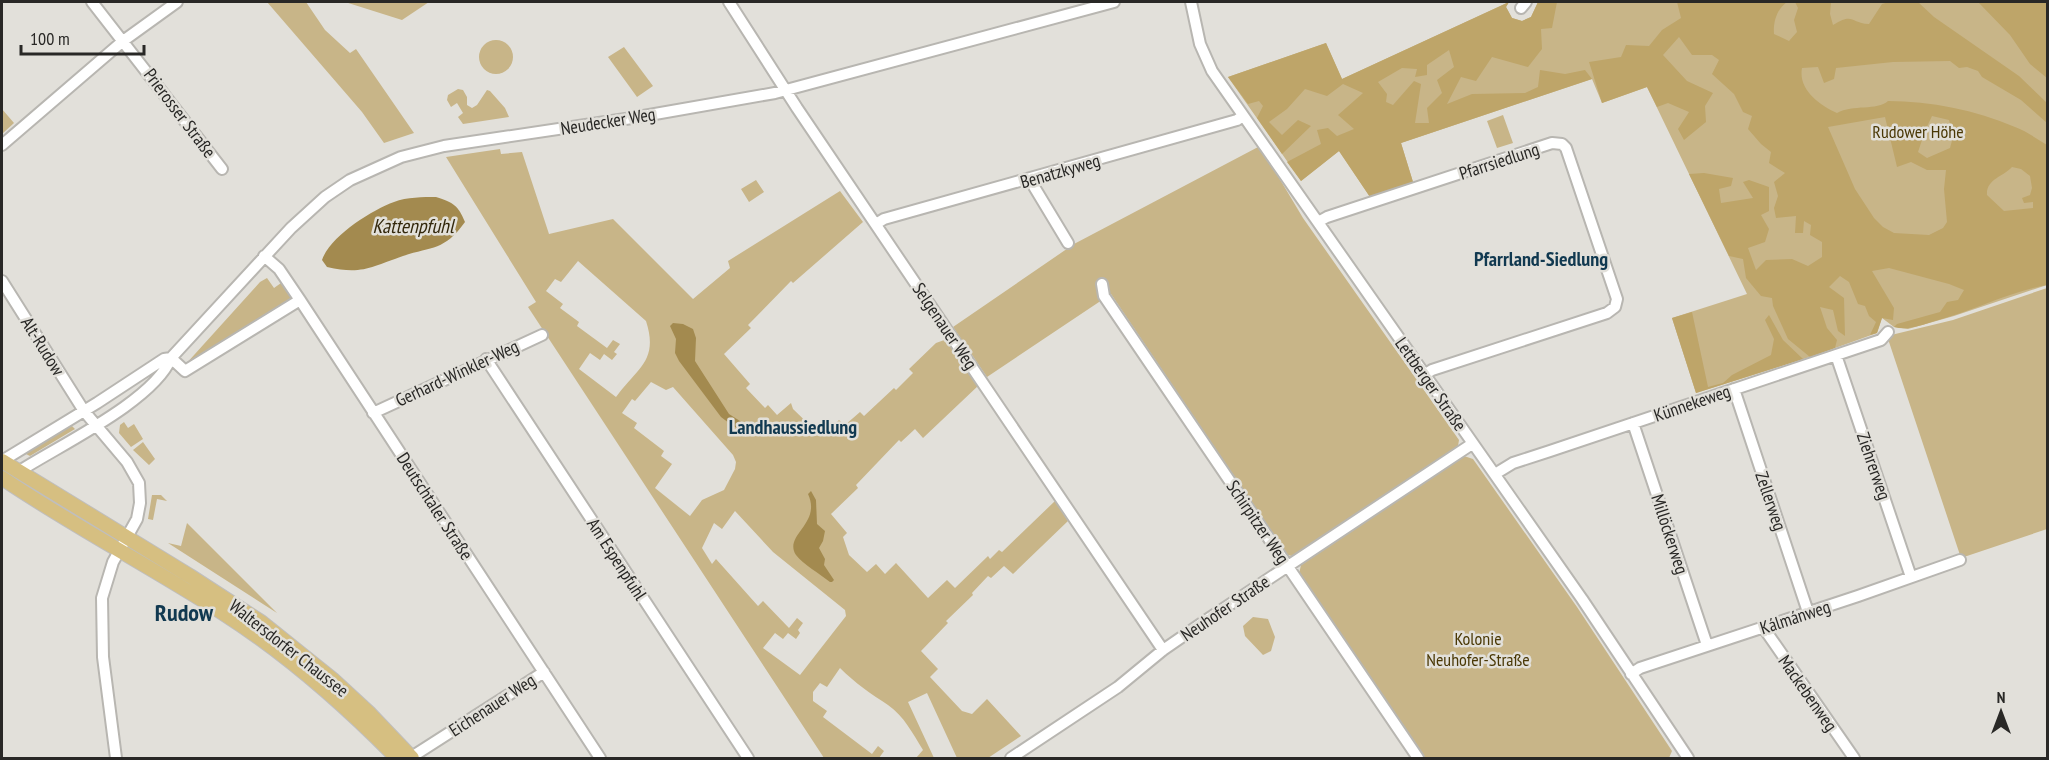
<svg xmlns="http://www.w3.org/2000/svg" width="2049" height="760" viewBox="0 0 2049 760" font-family="'PT Sans Narrow',sans-serif">
	<style>
		.green { fill: #c8b588; fill-rule: evenodd }
		.forest { fill: #bea569; fill-rule: evenodd }
		.water { fill: #a38a4f }
		.lines { fill: none; stroke-linecap: round; stroke-linejoin: round }
		.minor-casing { stroke: #b8b6b1; stroke-width: 14 }
		.major-casing { stroke: #bfbebe; stroke-width: 16 }
		.minor { stroke: #fff; stroke-width: 10 }
		.major { stroke: #d6bf81; stroke-width: 14 }
		.labels { text-anchor: middle; dominant-baseline: central; stroke-width: 5; stroke-linejoin: round; paint-order: stroke }
		.street-label { font-size: 18px; fill: #292826; stroke: #e2e0da }
		.park-label { font-size: 18px; fill: #4a3805; stroke: #e2e0da }
		.water-label { font-size: 20px; font-style: italic; fill: #33280d; stroke: #e2e0da }
		.neighbourhood-label { font-size: 20px; font-weight: bold; fill: #113950; stroke: #e2e0da }
		.district-label { font-size: 24px; font-weight: bold; fill: #113950; stroke: #e2e0da }
	</style>
	<rect width="100%" height="100%" fill="#e2e0da"/>
	<!-- green -->
	<path class="green" d="M267,2H306L325,30L350,53L356,49L414,133L384,143L362,112Z
		M345,2H429L402,20Z
		M1509,2L1506,7L1512,18L1522,21L1531,17L1538,2H2047V285L1954,316L1908,329L1894,327L1882,318L1877,333L1810,357L1696,393L1672,318L1747,294L1647,87L1602,103L1592,79L1401,143L1413,182L1370,197L1339,151L1301,181L1228,77L1326,43L1342,79Z
		M479 57a17 17 0 1 1 34 0a17 17 0 1 1-34 0Z
		M624,47L653,86L637,97L608,57Z
		M458,89L463,90L467,97V105L472,108L477,105L487,90L490,91L505,108L509,117L463,124L458,117L463,113L457,103L451,107L447,100L448,95Z
		M2,109L14,123L2,134Z
		M1503,115L1513,143L1497,148L1487,121Z
		M1260,146L1303,218L1459,440L1458,446L1292,556L1287,555L1111,294L987,377L953,327L1074,244Z
		M500,149L501,154L522,152L549,234L613,219L693,299L730,268L728,261L840,191L863,222L793,283L791,281L748,325L751,328L724,354L750,384L746,388L765,408L768,405L777,415L791,403L793,409L821,436L839,420L845,425L860,412L864,416L894,388L896,390L913,373L909,369L936,343L947,339L979,385L923,438L915,429L901,442L899,440L856,485L858,488L831,514L847,533L843,537L849,555L867,572L876,564L885,574L896,563L928,598L947,580L955,588L988,556L990,559L999,550L1002,552L1055,501L1068,521L1013,574L1004,566L991,578L988,576L972,593L973,595L946,621L948,623L921,651L938,669L930,677L962,711L972,714L987,699L1021,736L988,758H957L927,693L908,702L934,758H916L923,750C913,734 904,716 888,705C871,694 855,683 840,668L827,687L820,683L813,692V701L827,711L823,717L872,754L878,746L884,751L879,758H824L528,307L536,302L446,157ZM578,261L646,321C659,361 637,368 616,397L579,369L590,353L600,360L604,354L612,360L617,354L614,352L620,344L613,340L607,348L577,326L579,322L560,308L563,304L546,291L555,279L561,282ZM651,382L666,390L673,387L733,455L736,462L735,469L724,490L702,500L690,516L655,488L672,464L661,456L664,451L634,428L637,423L622,413L632,399L635,401ZM735,511L773,552L845,610L846,616L800,675L763,648L775,633L783,639L788,633L796,639L800,633L798,630L803,623L797,618L789,628L763,601L758,606L716,559L712,564L702,548L714,523L722,529Z
		M756,180L764,192L749,202L741,189Z
		M267,278L274,288L281,283L293,299L198,360L185,365L260,282Z
		M2047,288V529L1961,558L1887,336L1953,320Z
		M124,422L128,428L134,424L143,439L131,447L119,433L120,425Z
		M70,424L75,429L30,456L24,453Z
		M143,442L155,459L149,465L133,450Z
		M1464,456L1473,459L1577,607L1672,751L1669,758H1424L1299,574L1301,565Z
		M29,485L117,539L115,541L25,488Z
		M152,495H161L167,501L157,499L153,520L148,519Z
		M187,523L277,613L168,543L181,546Z
		M1253,617L1268,619L1275,637L1271,651L1263,655L1245,636L1243,626Z"/>
	<!-- forest -->
	<path class="forest" d="M1509,2L1506,7L1512,18L1522,21L1531,17L1538,2H1557L1552,28L1541,29L1542,49L1528,67L1492,57L1476,81L1461,77L1447,104L1472,94L1525,93L1538,87L1540,70L1565,74L1585,70L1592,79L1401,143L1413,182L1370,197L1339,151L1301,181L1287,162L1321,144L1317,130L1328,128L1337,136L1354,129L1338,115L1363,93L1343,84L1327,96L1305,89L1287,109L1269,122L1282,135L1298,120L1311,126L1282,154L1257,118L1263,106L1259,101L1248,104L1228,77L1326,43L1342,79ZM1449,50L1454,67L1437,80L1442,93L1427,108L1429,123H1415L1421,84L1414,81L1393,105L1386,102L1387,94L1378,82L1402,68L1417,69L1415,77L1427,75V65Z
		M1677,2H1787C1777,9 1773,22 1774,34L1789,41L1797,32L1794,20L1798,8L1795,2H1831L1830,14L1833,25C1854,12 1850,23 1869,24L1882,4L1889,2H1918L1934,17L2019,76L2047,103V123L2021,100L1982,77L1978,71L1967,67L1959,68L1950,61L1893,62L1836,68L1834,79L1824,83L1818,67L1802,68C1798,89 1819,105 1837,113C1853,104 1877,111 1888,101C1931,101 1975,110 2015,127C2026,131 2037,139 2047,145V285C2009,292 1973,311 1935,321C1921,325 1908,331 1894,327L1897,324L1940,312L1947,302L1958,300L1964,290L1949,284L1889,268L1872,271L1894,308L1893,320L1882,318L1877,333L1870,335L1876,322L1869,316L1865,306L1858,304L1849,282L1840,276L1829,287L1844,298L1845,336L1838,331L1833,310L1820,307L1827,328L1837,340L1835,348L1810,357L1788,339L1773,306L1772,298L1761,296L1746,278L1743,259L1729,256L1689,174L1704,173L1733,178L1731,186L1719,189L1721,203L1753,198L1743,182L1749,180L1769,187V211L1761,215L1769,229L1765,242L1748,248L1756,270L1766,260L1792,259L1808,266L1822,257V242L1810,235L1811,225L1804,221L1803,233H1795L1796,216L1776,218L1774,208L1778,196L1774,182L1785,173L1769,163L1771,152L1761,144L1748,129L1752,116L1743,112L1734,94L1712,74L1719,60L1712,55H1692L1679,37L1663,55L1687,81L1713,93L1705,106L1706,122L1684,140L1678,129L1689,112L1668,103L1657,107L1647,87L1602,103L1589,62L1621,57L1626,45L1649,46L1662,30L1681,18ZM1932,116L1949,120L1953,137L1950,148L1927,158L1918,152L1925,131ZM1885,117L1897,167L1911,162L1927,170H1946L1944,189L1947,222L1943,228L1929,235L1894,233L1883,227L1874,218L1855,189L1828,127ZM2012,167L2021,169L2030,176L2032,188L2030,195L2022,198L2024,203L2033,202V208L2004,211L1987,195C1986,179 2003,177 2012,167Z
		M1978,2H2047V78L2030,64L2010,35Z
		M1692,312L1708,387L1723,383L1732,375L1771,355L1774,339L1765,320L1769,315L1783,340L1803,359L1696,393L1672,318Z"/>
	<!-- water -->
	<path class="water" d="M436,197C454,203 458,205 465,222C444,251 433,246 403,256C371,267 362,275 327,267L322,260C330,236 372,210 394,202C407,197 423,197 436,197Z
		M673,323L683,324L693,329L696,338L695,361L729,414L754,430L751,435L733,426L721,417L679,361L675,353L676,339L670,326Z
		M811,491L816,500L817,524L825,531L823,541L819,548L825,559L824,565L834,580L832,582H830C820,574 803,564 796,555C783,535 822,524 808,494Z"/>
	<g class="lines">
		<!-- minor casing -->
		<g class="minor-casing">
			<path id="minor" d="M92,2L222,169
				M729,2L797,108L1163,650
				M1191,2L1200,44L1212,71L1582,599L1688,758
				M1521,8L1526,2
				M2,145L123,41L177,2
				M1031,179L1033,185L1068,243
				M1318,222L1327,217L1552,143L1562,144L1566,148L1617,299L1615,307L1607,313L1432,370L1424,375
				M876,224L884,219L1237,120L1243,116
				M264,256L279,269L300,300L600,758
				M2,281L84,411L127,462L139,483L140,503L137,519L113,562L102,598L103,657L116,758
				M1102,284L1104,296L1418,758
				M1836,355L1911,577
				M171,358L185,371L300,300
				M486,359L748,758
				M1734,389L1808,612
				M373,413L542,335
				M1633,423L1707,645
				M2,461L97,403L164,359L171,358
				M18,472C58,446 154,401 171,358L291,228L325,197L350,180L401,157L444,146L632,118L775,93L1114,2
				M1495,474L1513,463L1550,451L1881,340L1888,332
				M1763,627L1854,758
				M1631,674L1640,668L1858,596L1960,560
				M410,758L544,672
				M1011,758L1118,687L1163,650L1205,621L1472,444"/>
		</g>
		<!-- major casing -->
		<g class="major-casing">
			<path id="major" d="M2,461L190,576L261,622L332,679L370,714L412,758
				M2,478C73,526 150,566 223,613C287,654 344,704 397,758"/>
		</g>
		<!-- minor -->
		<use href="#minor" class="minor"/>
		<!-- major -->
		<use href="#major" class="major"/>
	</g>
	<g class="labels">
		<!-- street labels -->
		<g class="street-label">
			<text transform="translate(180 113) rotate(53)">Prierosser Straße</text>
			<text transform="translate(608 121) rotate(-9)">Neudecker Weg</text>
			<text transform="translate(1499 161) rotate(-18)">Pfarrsiedlung</text>
			<text transform="translate(1060 171) rotate(-16)">Benatzkyweg</text>
			<text transform="translate(945 326) rotate(56)">Selgenauer Weg</text>
			<text transform="translate(43 346) rotate(58)">Alt-Rudow</text>
			<text transform="translate(457 373) rotate(-25)">Gerhard-Winkler-Weg</text>
			<text transform="translate(1431 384) rotate(55)">Lettberger Straße</text>
			<text transform="translate(1692 403) rotate(-19)">Künnekeweg</text>
			<text transform="translate(1874 466) rotate(71)">Ziehrerweg</text>
			<text transform="translate(1771 501) rotate(71)">Zellerweg</text>
			<text transform="translate(435 506) rotate(57)">Deutschtaler Straße</text>
			<text transform="translate(1258 522) rotate(56)">Schirpitzer Weg</text>
			<text transform="translate(1670 534) rotate(72)">Millöckerweg</text>
			<text transform="translate(617 559) rotate(57)">Am Espenpfuhl</text>
			<text transform="translate(1225 608) rotate(-34)">Neuhofer Straße</text>
			<text transform="translate(1795 617) rotate(-18)">Kálmánweg</text>
			<text transform="translate(289 648) rotate(38)">Waltersdorfer Chaussee</text>
			<text transform="translate(1808 693) rotate(55)">Mackebenweg</text>
			<text transform="translate(492 705) rotate(-33)">Eichenauer Weg</text>
		</g>
		<!-- park labels -->
		<g class="park-label">
			<text x="1918" y="131">Rudower Höhe</text>
			<text x="1478" y="638">Kolonie<tspan x="1478" dy="21">Neuhofer-Straße</tspan></text>
		</g>
		<!-- water labels -->
		<g class="water-label">
			<text x="413" y="226">Kattenpfuhl</text>
		</g>
		<!-- neighbourhood labels -->
		<g class="neighbourhood-label">
			<text x="1541" y="259">Pfarrland-Siedlung</text>
			<text x="793" y="427">Landhaussiedlung</text>
		</g>
		<!-- district labels -->
		<g class="district-label">
			<text x="184" y="612">Rudow</text>
		</g>
	</g>
	<!-- border -->
	<rect width="2049" height="760" fill="none" stroke="#292826" stroke-width="6"/>
	<!-- north arrow -->
	<g transform="translate(2001 712)" stroke="#e2e0da" stroke-width="4.5" paint-order="stroke">
	<path d="M0-4.5L10 22L0 15L-10 22Z" fill="#292826"/>
	<text y="-9" font-size="16" font-weight="bold" text-anchor="middle" fill="#292826">N</text>
	</g>
	<!-- scale -->
	<path d="M21 45v9h123v-9" fill="none" stroke="#292826" stroke-width="3"/>
	<text x="30" y="45" font-size="18" fill="#292826" stroke="#e2e0da" stroke-width="4.5" paint-order="stroke">100 m</text>
</svg>
